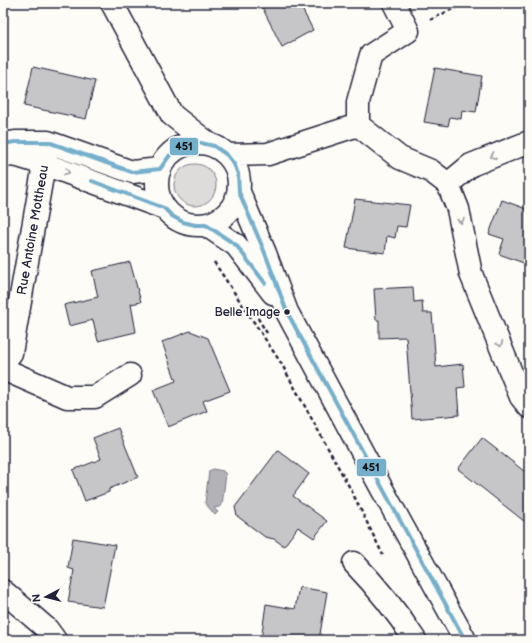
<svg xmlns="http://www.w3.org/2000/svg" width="532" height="643" viewBox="0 0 532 643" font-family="'Balsamiq Sans',sans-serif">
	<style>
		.green { fill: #dddcdb; stroke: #807f8b }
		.water { fill: #b2b2b7; stroke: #787885 }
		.building { fill: #c6c6c8; stroke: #22223b }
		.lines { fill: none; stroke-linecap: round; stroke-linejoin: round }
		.minor-casing { stroke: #22223b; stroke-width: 25 }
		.path { stroke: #22223b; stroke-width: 2.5; stroke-dasharray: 4 3; stroke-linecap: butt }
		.minor { stroke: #fdfcf7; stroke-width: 22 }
		.bus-1-casing { stroke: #fdfcf7; stroke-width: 7 }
		.bus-1 { stroke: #74afcc; stroke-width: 4 }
		.oneway { stroke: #9a9aa2 }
		.bus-dot { fill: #22223b; stroke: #fdfcf7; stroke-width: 1.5 }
		.labels { text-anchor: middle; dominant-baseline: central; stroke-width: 3.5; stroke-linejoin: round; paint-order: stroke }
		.bus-label { font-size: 12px; fill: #22223b; stroke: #fdfcf7; text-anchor: end }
		.street-label { font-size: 13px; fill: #22223b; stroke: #fdfcf7 }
		.line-badge { stroke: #fdfcf7; stroke-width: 1.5 }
		.pale-badge-label { font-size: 11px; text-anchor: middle; font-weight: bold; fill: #111 }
	</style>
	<rect width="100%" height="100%" fill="#fdfcf7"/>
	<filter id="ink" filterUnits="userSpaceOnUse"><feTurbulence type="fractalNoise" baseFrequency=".025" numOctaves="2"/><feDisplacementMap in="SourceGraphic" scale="8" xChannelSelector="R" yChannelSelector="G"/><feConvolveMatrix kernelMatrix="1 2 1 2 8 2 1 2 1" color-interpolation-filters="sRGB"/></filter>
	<g filter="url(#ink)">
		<!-- green -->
		<path class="green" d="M174 185a21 21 0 1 1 42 0a21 21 0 1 1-42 0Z"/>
		<!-- water -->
		<path class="water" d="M213,469L223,471L226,474L222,505L219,507L214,508L218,512L215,515L205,503L209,471Z"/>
		<!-- building -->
		<path class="building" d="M260,3H299L313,30L282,47Z
			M33,67L95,81L86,119L24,106Z
			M435,68L482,76L476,112L462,110L461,119L450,117L448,126L424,122Z
			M355,199L410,205L406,227L397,226L395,238L387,236L385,253L346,248Z
			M502,200L529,210V265L499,254L504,239L489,234Z
			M130,262L141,302L131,304L136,332L98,341L93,320L69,326L64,305L98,297L92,271Z
			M413,287L414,302L422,301L423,313H432L436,367L463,364L465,387L457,388L459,415L412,419L406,337L379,338V320H376L374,289Z
			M190,331L208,338L230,391L203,401L207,411L168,427L153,390L176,381L162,342Z
			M118,428L138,477L109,489V492L85,501L73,470L101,459L93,438Z
			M482,438L529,475V525L458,469Z
			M278,450L309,474L293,496L327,521L314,538L298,527L284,546L274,539L265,537L237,516L235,507Z
			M73,538L115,545L103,607L68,602L74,570L68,568Z
			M299,587L327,592L319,640H261L266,604L295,609Z"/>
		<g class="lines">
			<!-- minor casing -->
			<g class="minor-casing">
				<path id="minor" d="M112,3L172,115L209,144
					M358,125V102L371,55L408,31L394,3
					M157 184a41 41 0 1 1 82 0a41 41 0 1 1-82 0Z
					M3,144L15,142H48L132,172L160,169
					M3,154L18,156L44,164L164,208
					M227,155L268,154L358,125L400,158L431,171L448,184L458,209L471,274L521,397L529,407
					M448,184L471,165L529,142
					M239,192L265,253L287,312L382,489L465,640
					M206,225L236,245L273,293
					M3,363L11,353L48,142
					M3,369L67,397H95L130,375
					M354,563C377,587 397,612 415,640
					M3,591L47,629L55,640"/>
			</g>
			<!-- path -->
			<path class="path" d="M430,20L465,3
				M214,262L281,363L351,490L383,555
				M254,312L267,333"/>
			<!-- minor -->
			<use href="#minor" class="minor"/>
			<!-- bus-1 casing -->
			<g class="bus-1-casing">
				<path id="bus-1" d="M3,144L15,142H48L132,172L160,169L170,155L179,148L190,144L201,143L214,146L227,155L234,164L238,174L239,192L265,253L287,312L465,640
					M92,181L164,208L172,216L183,222L195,225H206L236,245L265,283"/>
			</g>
			<!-- bus-1 -->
			<use href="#bus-1" class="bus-1"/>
		</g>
		<!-- one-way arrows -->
		<defs><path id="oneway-chevron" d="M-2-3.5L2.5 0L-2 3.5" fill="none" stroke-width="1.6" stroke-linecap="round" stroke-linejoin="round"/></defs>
		<g class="oneway">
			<use href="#oneway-chevron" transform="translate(493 156) rotate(159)"/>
			<use href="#oneway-chevron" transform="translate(67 172) rotate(20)"/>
			<use href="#oneway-chevron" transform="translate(461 221) rotate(79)"/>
			<use href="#oneway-chevron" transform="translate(500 344) rotate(68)"/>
		</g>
	</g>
	<!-- markers -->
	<circle class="bus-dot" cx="287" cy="312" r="3.5"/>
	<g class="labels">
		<!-- bus labels -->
		<g class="bus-label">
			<text x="280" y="312">Belle Image</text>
		</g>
		<!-- street labels -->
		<g class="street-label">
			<text transform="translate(33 230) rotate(-80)">Rue Antoine Mottheau</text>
		</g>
	</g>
	<g class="line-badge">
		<rect x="169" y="137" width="30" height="19" rx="4" fill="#74afcc"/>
		<rect x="356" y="458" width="31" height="19" rx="4" fill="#74afcc"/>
	</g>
	<g class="pale-badge-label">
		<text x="184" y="150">451</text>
		<text x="371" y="471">451</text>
	</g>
	<!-- margin -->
	<rect width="532" height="643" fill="none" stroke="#fdfcf7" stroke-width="16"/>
	<rect x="8" y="8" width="516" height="627" fill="none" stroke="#22223b" stroke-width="1.5" filter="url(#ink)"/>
	<!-- north arrow -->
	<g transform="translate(46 597) rotate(263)" stroke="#fdfcf7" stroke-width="3" paint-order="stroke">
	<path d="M0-3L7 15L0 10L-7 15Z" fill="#22223b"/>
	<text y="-6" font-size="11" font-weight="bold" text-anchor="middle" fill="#22223b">N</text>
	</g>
</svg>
